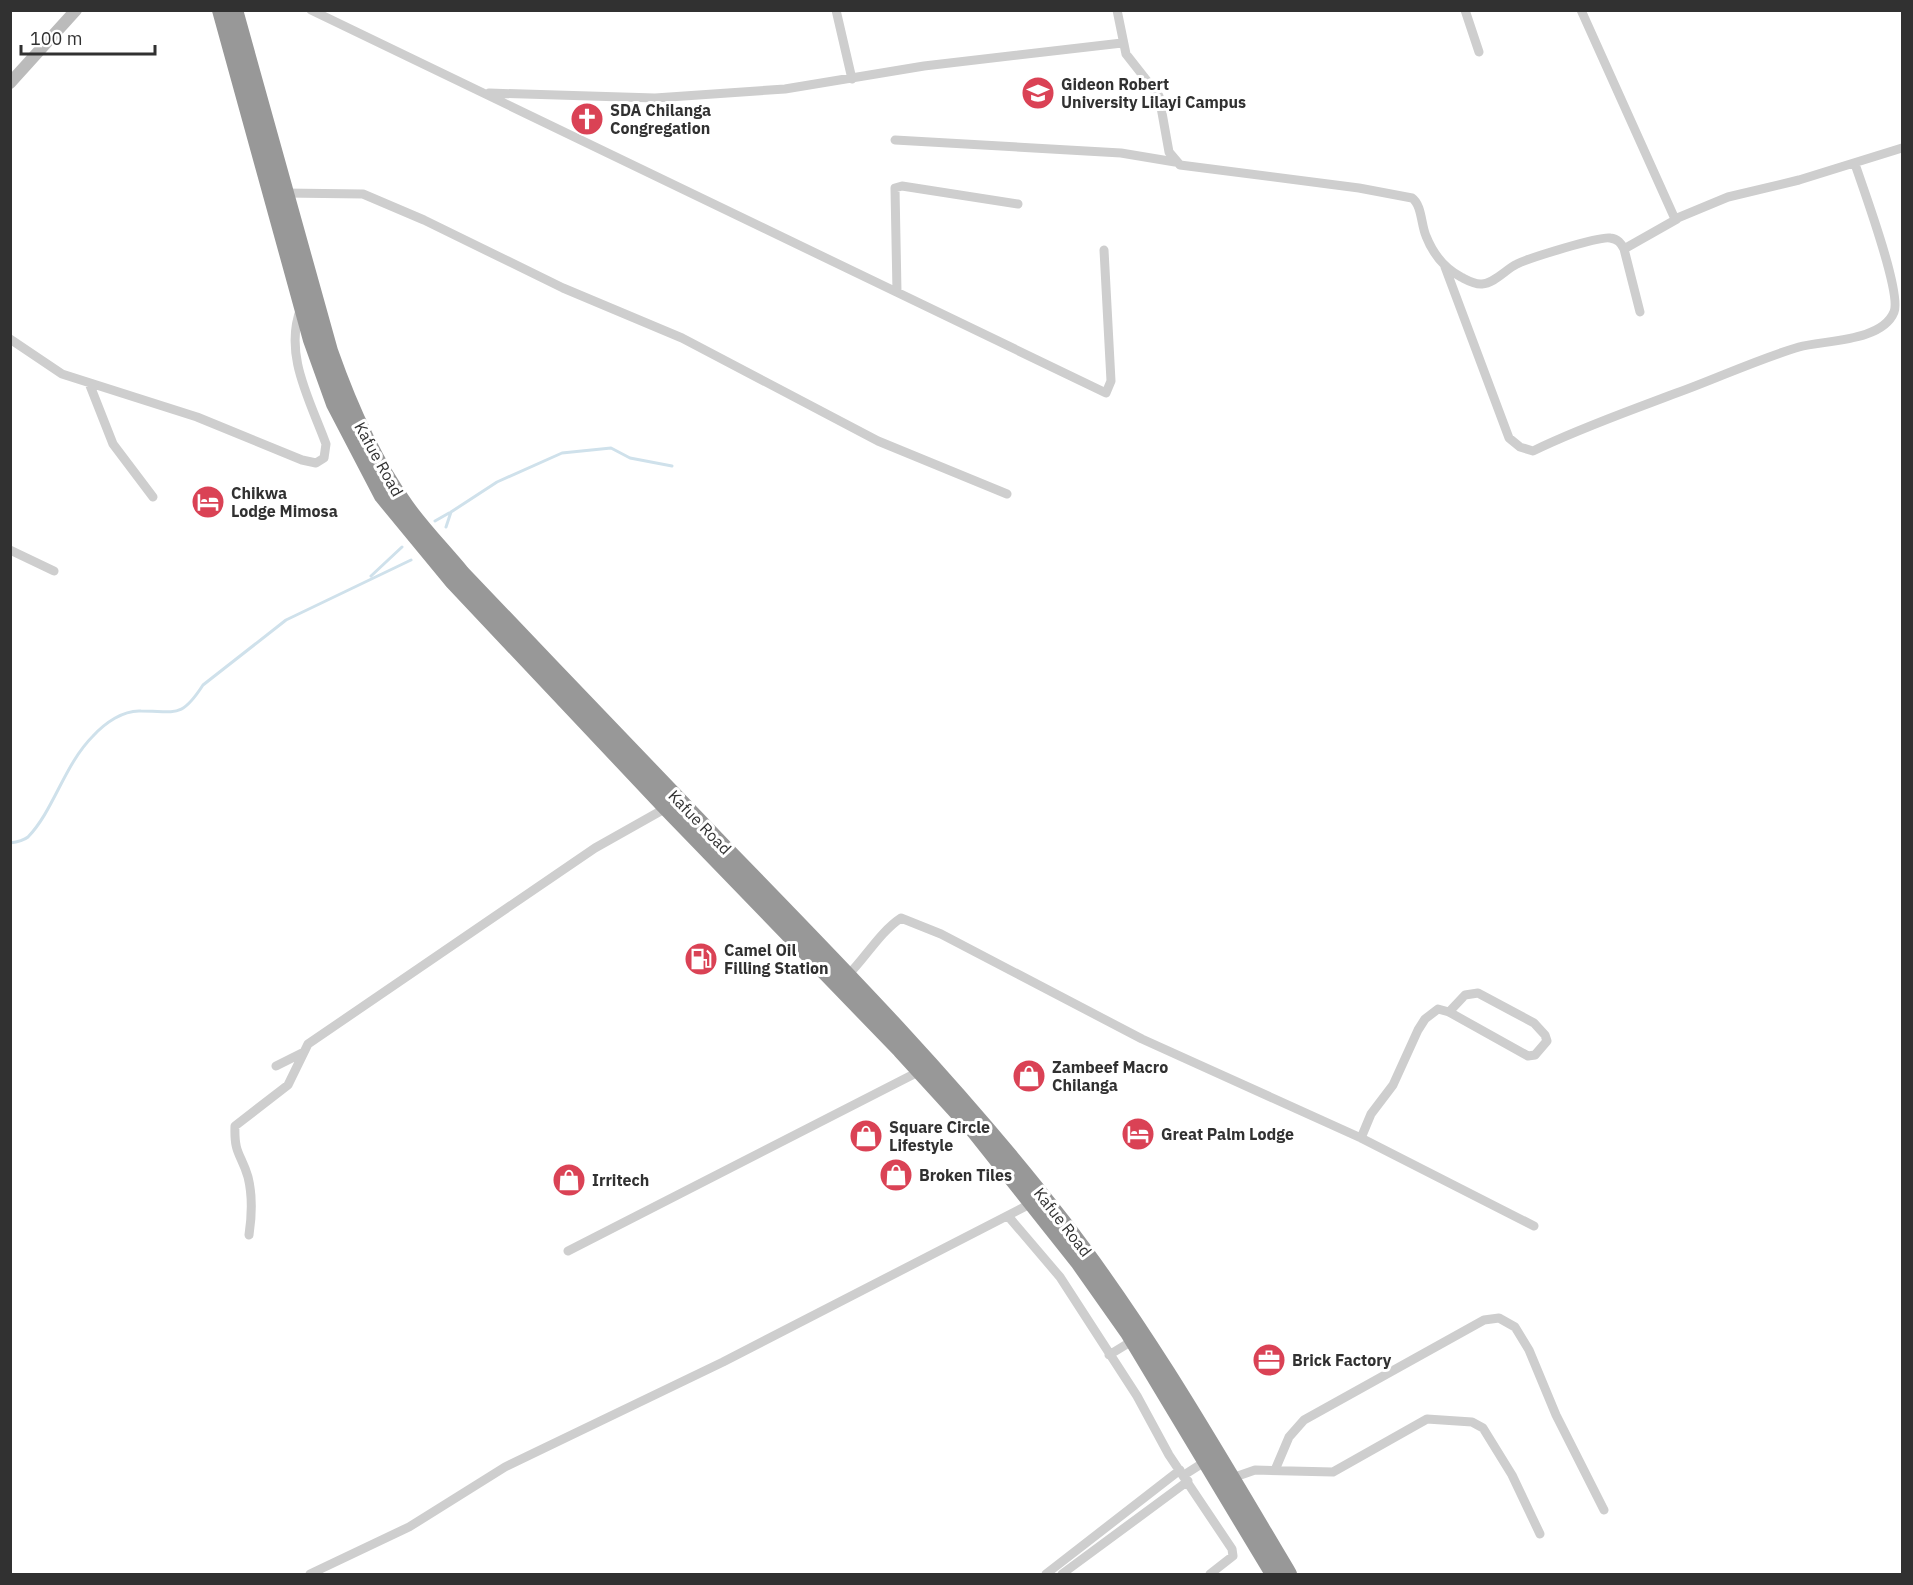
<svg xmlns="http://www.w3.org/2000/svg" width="1913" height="1585" viewBox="0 0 1913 1585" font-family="'IBM Plex Sans',sans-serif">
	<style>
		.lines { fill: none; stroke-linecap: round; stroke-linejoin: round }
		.stream { stroke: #cfe1eb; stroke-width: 3 }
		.street { stroke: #cecece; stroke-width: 9 }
		.secondary { stroke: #bbb; stroke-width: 12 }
		.highway { stroke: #989898; stroke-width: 16 }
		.labels { text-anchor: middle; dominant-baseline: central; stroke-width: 6; stroke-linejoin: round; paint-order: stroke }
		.poi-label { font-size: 16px; font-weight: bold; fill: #313131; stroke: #fff; text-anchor: start }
		.street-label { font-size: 16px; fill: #313131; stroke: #fff }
	</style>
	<rect width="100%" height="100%" fill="#fff"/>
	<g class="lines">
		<!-- stream -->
		<path class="stream" d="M435,521L449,513
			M446,527L451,512L497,482L562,453L611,448L630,458L672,466
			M371,576L402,547
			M10,843C17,842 23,841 28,837C54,810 64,765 93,736C105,723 123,710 141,711C176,711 181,719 203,685L286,620L411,560"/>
		<!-- street -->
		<path class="street" d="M311,10L1106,393L1111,381L1104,250
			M836,10L852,79
			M1117,10L1126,54L1159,96L1169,152L1180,165L1359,188L1412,198C1422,205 1421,225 1426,236C1433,254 1444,268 1461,277C1467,280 1475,285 1482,284C1495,283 1506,269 1517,264C1529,258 1600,236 1610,238C1618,239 1621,243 1624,249L1640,312
			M1465,10L1479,52
			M1581,10L1675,219L1728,197L1799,180L1902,148
			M489,93L655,98L785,89L924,66L1122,43
			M895,140L1121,153L1175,162
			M284,193L363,194L424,220L563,288L682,338L878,441L1007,494
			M1624,249L1677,219
			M1445,267L1509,438L1520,447L1533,451C1578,429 1624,413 1671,395C1714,380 1755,360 1799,347C1824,340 1882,342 1894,312C1902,293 1863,188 1855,164
			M897,292L895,188L902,186L1018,204
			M10,339L62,374L197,417L302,460L316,463L324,458L326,444C310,400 283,354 301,308
			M89,383L113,444L153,497
			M10,550L54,571
			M848,975C866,957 880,932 901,918L941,934L1142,1039L1361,1138L1534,1226
			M276,1066L302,1053
			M1361,1138L1371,1114L1393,1085L1418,1030L1425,1019L1438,1009L1449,1012L1528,1056L1535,1055L1547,1041L1545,1035L1534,1023L1478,993L1465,995L1449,1012
			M1008,1216L1060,1277L1137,1396L1169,1455L1232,1549L1233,1556L1210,1574
			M249,1235C252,1215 253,1197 248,1177C241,1153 234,1155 235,1126L288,1085L308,1044L595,848L666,808
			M568,1251L920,1071
			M1109,1355L1132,1341
			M1275,1470L1289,1437L1304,1420L1484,1320L1499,1318L1515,1327L1529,1350L1556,1415L1604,1510
			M1184,1475L1206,1461
			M1232,1478L1255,1470L1333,1472L1427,1419L1472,1422L1483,1428L1512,1475L1540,1534
			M310,1574L409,1527L505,1467L723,1362L1032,1203
			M1046,1574L1180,1470
			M1062,1574L1188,1481"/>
		<!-- secondary -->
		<path class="secondary" d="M10,83L76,10"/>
		<!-- highway -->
		<path class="highway" d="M220,10L311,340L334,404L382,496L452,581L666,808L900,1050L974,1131L1078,1262L1128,1333L1273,1574
			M235,10L330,351C349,405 372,459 406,506C423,530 444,551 462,573C551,666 640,760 729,852C845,971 961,1090 1063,1222C1148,1332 1218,1455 1289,1574"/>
	</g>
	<!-- icons -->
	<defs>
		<g id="university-disc" transform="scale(1.725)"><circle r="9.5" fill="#da4255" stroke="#fff"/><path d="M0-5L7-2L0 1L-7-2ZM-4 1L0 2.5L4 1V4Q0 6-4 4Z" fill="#fff"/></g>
		<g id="church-disc" transform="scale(1.725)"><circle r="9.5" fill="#da4255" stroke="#fff"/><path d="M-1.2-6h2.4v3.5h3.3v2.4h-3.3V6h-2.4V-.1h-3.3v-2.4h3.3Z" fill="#fff"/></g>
		<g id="hotel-disc" transform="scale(1.725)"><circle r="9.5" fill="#da4255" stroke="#fff"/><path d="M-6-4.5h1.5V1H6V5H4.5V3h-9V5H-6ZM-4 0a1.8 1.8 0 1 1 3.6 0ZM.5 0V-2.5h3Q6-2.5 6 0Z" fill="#fff"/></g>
		<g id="fuel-disc" transform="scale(1.725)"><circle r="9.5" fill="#da4255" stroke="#fff"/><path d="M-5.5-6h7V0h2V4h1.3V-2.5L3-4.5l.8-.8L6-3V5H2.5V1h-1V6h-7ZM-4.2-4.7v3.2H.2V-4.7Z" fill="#fff"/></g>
		<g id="shop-disc" transform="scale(1.725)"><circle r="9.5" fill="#da4255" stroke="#fff"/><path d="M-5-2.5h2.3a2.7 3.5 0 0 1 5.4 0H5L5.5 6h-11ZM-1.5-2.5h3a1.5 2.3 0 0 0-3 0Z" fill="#fff"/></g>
		<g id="office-disc" transform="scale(1.725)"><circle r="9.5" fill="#da4255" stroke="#fff"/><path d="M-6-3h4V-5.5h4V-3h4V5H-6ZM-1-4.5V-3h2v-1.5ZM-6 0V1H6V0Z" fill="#fff"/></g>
	</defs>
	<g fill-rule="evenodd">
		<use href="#university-disc" x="1038" y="93"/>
		<use href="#church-disc" x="587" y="119"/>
		<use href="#hotel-disc" x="208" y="502"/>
		<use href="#fuel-disc" x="701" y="959"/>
		<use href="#shop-disc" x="1029" y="1076"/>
		<use href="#hotel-disc" x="1138" y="1134"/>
		<use href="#shop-disc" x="866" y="1136"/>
		<use href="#shop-disc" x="896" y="1175"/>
		<use href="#shop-disc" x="569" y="1180"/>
		<use href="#office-disc" x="1269" y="1360"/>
	</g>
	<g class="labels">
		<!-- poi labels -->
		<g class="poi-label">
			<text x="1061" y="84">Gideon Robert<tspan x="1061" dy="18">University Lilayi Campus</tspan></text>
			<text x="610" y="110">SDA Chilanga<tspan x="610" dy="18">Congregation</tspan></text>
			<text x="231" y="493">Chikwa<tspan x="231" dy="18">Lodge Mimosa</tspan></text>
			<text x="724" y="950">Camel Oil<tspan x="724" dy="18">Filling Station</tspan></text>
			<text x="1052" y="1067">Zambeef Macro<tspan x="1052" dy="18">Chilanga</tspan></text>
			<text x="889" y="1127">Square Circle<tspan x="889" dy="18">Lifestyle</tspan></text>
			<text x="1161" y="1134">Great Palm Lodge</text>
			<text x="919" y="1175">Broken Tiles</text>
			<text x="592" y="1180">Irritech</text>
			<text x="1292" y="1360">Brick Factory</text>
		</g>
		<!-- street labels -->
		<g class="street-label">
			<text transform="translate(379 459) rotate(61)">Kafue Road</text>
			<text transform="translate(700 822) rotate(46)">Kafue Road</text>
			<text transform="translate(1063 1222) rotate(52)">Kafue Road</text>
		</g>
	</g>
	<!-- border -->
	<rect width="1913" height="1585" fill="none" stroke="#313131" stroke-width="24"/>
	<!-- scale -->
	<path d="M21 45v9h134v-9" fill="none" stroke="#313131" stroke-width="3"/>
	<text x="30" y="45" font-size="18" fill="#313131" stroke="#ffffff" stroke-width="4.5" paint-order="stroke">100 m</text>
</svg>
